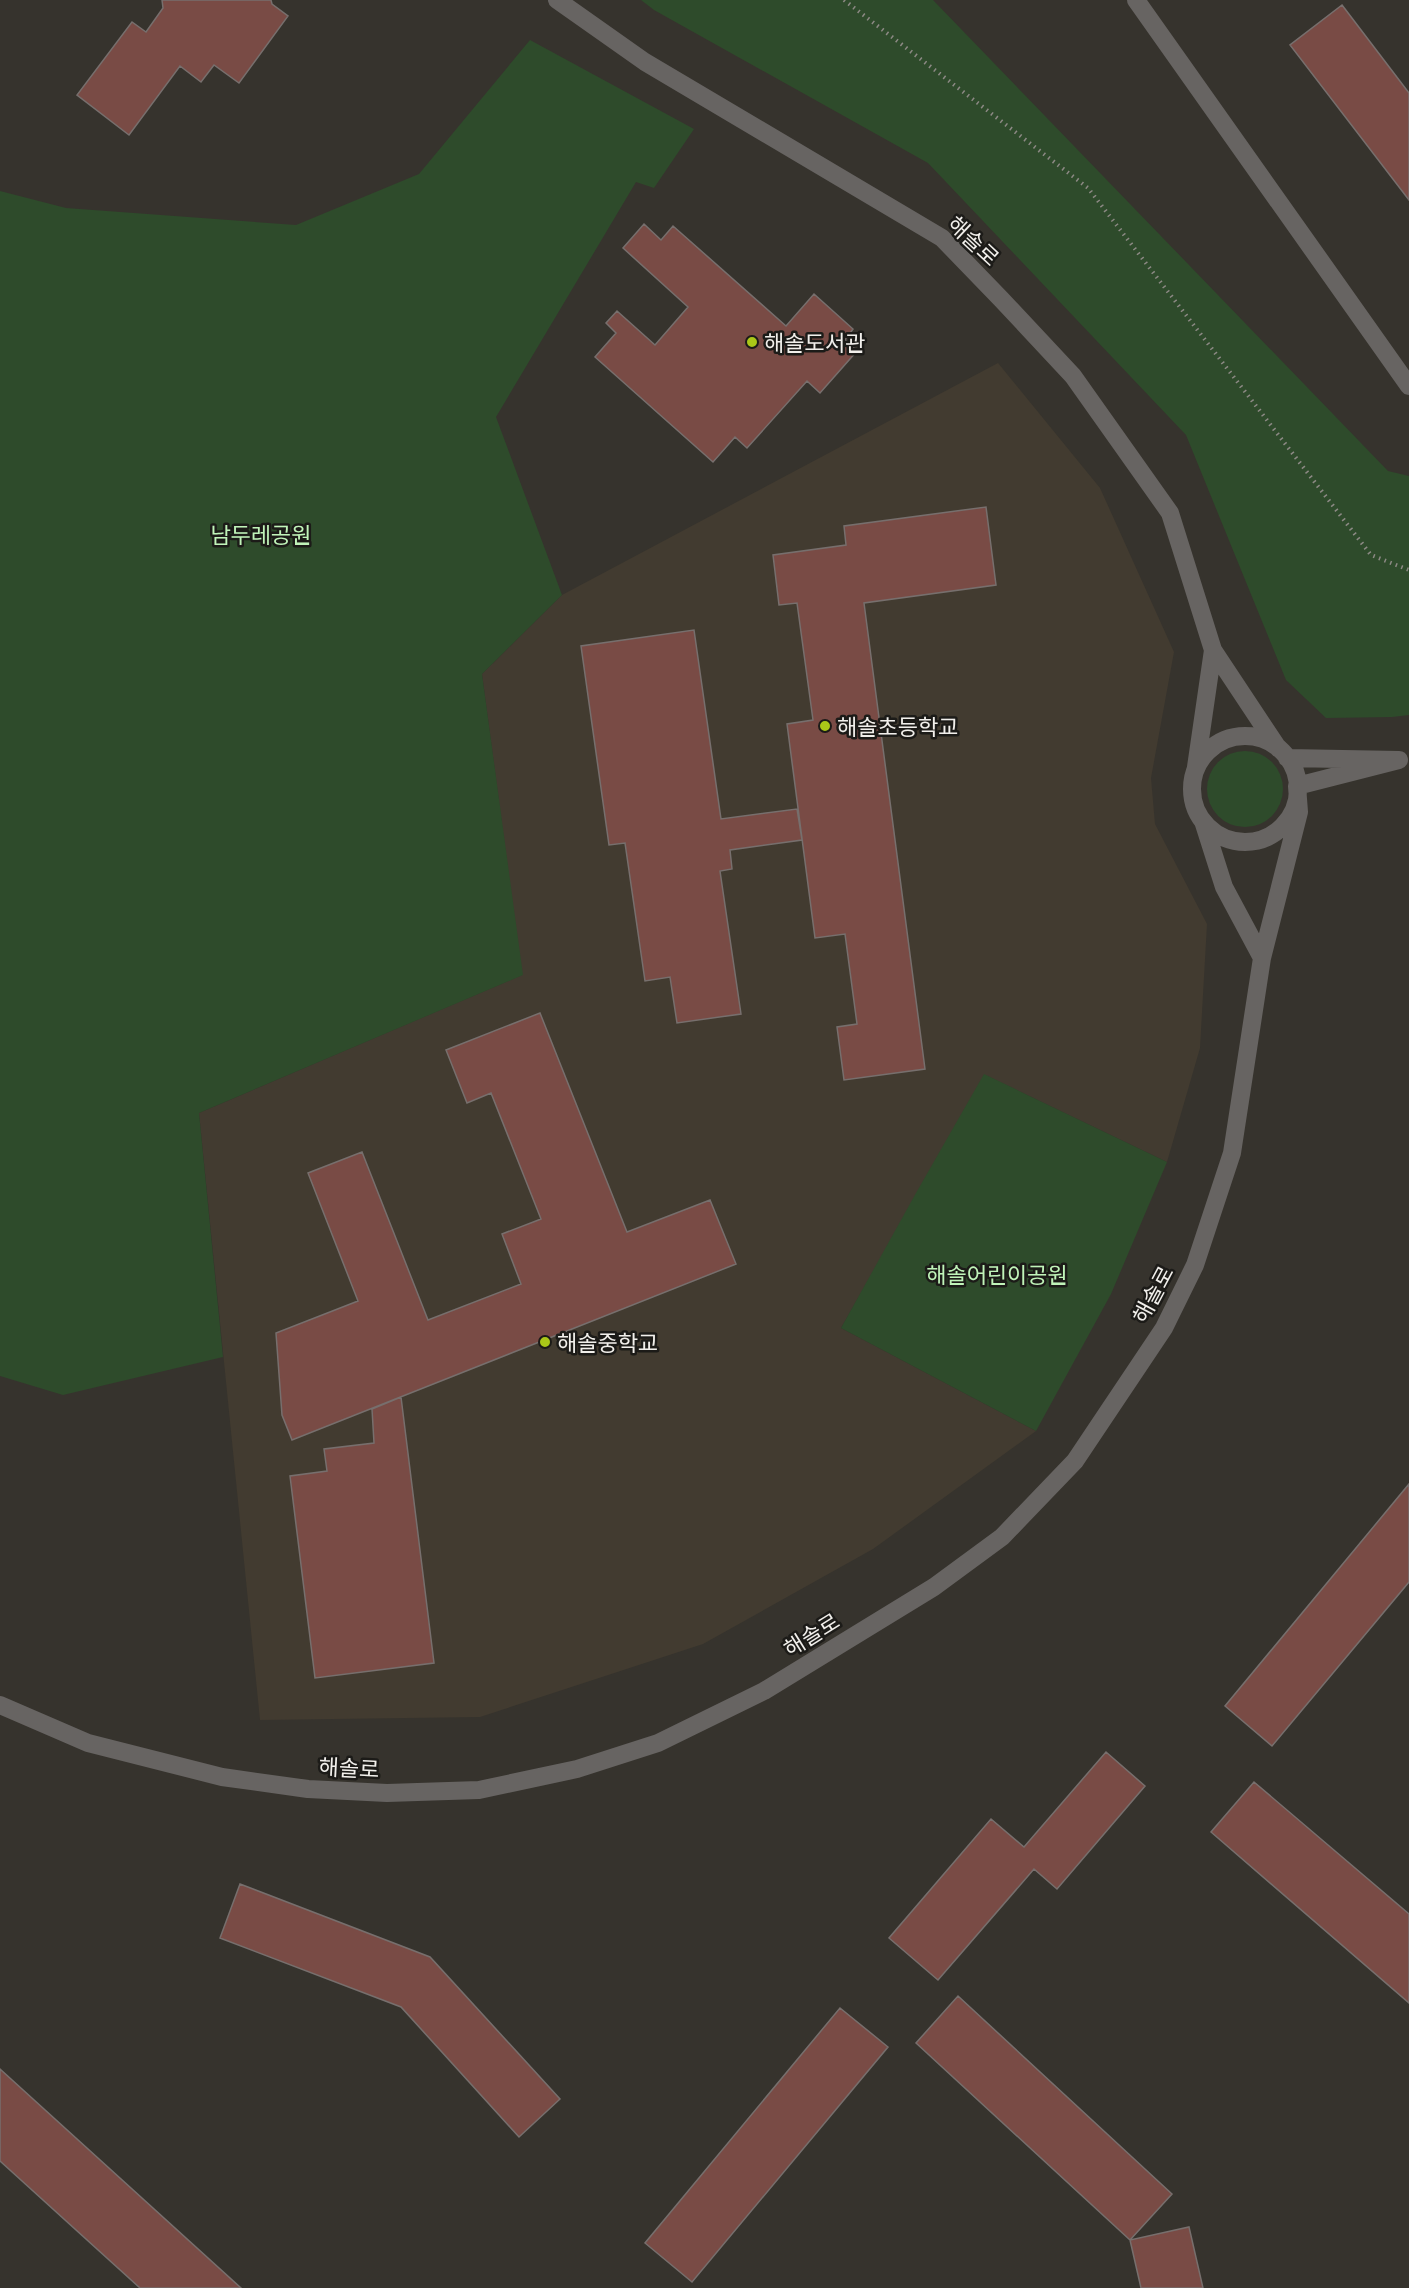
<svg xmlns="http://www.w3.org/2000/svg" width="1409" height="2288" viewBox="0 0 1409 2288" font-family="'Exo 2','Noto Sans KR',sans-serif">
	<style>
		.built { fill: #423b30 }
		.green { fill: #2e4b2b }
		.building { fill: #794b45; stroke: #776f6d; stroke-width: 1.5 }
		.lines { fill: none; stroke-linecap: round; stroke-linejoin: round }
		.path { stroke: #8c8984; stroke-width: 4; stroke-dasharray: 1.5 4.5; stroke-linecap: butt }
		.lane { stroke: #676462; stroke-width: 18 }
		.street { stroke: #676462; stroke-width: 18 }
		.poi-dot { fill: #aac718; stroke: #1c1b18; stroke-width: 2 }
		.labels { text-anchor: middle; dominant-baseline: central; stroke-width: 5; stroke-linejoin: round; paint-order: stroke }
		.street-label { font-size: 22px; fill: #f1efeb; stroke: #1c1b18 }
		.poi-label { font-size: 22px; fill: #f1efeb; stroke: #1c1b18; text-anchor: start }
		.park-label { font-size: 22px; fill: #c0f4b9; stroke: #1c1b18 }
	</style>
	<rect width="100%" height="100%" fill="#36332d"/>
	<!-- built -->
	<path class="built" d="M998,363L1100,488L1174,652L1151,778L1155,824L1207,924L1200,1048L1167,1162L985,1075L841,1328L1036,1431L873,1549L703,1644L480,1717L260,1720L199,1113L522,975L482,674L562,595Z"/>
	<!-- green -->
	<path class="green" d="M641,0H933L1388,471L1409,476V715L1392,717L1326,718L1286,680L1186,435L928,163L654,10Z
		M530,40L694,129L654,188L636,182L496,417L562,595L482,674L523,975L199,1113L223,1357L63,1395L0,1376V191L66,208L296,225L419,174Z
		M1207 789a38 38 0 1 1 76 0a38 38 0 1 1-76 0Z
		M984,1074L1167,1162L1111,1294L1036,1431L841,1328L916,1193Z"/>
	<!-- building -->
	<path class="building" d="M162,0H271L272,4L288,16L239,83L214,65L201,82L180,66L129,135L77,95L132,22L146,32L163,8Z
		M1342,5L1409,93V200L1290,45Z
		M644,224L661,240L673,226L786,326L814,294L853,329L845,340L857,351L820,393L807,381L747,448L735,437L713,462L595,357L616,333L606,323L617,311L655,345L688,307L623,248Z
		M986,507L996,585L864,603L925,1069L844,1080L837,1027L857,1024L845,934L815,938L787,724L813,720L797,603L779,605L773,555L846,545L844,526Z
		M694,630L721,819L797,809L802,840L730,850L732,869L720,871L741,1014L677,1023L670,977L645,981L625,843L609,845L581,646Z
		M540,1013L627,1232L710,1200L736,1264L292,1440L282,1415L276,1333L358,1301L308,1173L362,1152L428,1320L521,1284L502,1234L541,1219L491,1093L467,1103L446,1050Z
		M401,1397L434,1663L315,1678L290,1476L327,1471L324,1449L374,1443L372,1409Z
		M1409,1484V1582L1272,1746L1225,1706Z
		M1106,1752L1145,1786L1057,1889L1034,1869L938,1980L889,1938L991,1819L1024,1847Z
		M1254,1782L1409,1914V2003L1211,1832Z
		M240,1884L430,1957L560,2099L519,2137L401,2007L220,1938Z
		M958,1996L1172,2194L1130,2240L916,2043Z
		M840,2008L888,2047L692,2282L645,2243Z
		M0,2069L241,2288H140L0,2161Z
		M1189,2227L1203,2288H1141L1130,2240Z"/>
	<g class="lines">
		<!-- path -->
		<path class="path" d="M844,0L1088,188L1371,555L1409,570"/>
		<!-- lane -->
		<path class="lane" d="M1136,0L1409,386"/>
		<!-- street -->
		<path class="street" d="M557,0L645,62L942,238L1001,299L1073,376L1170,513L1213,650L1278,748
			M1192 789a53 53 0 1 1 106 0a53 53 0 1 1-106 0Z
			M1196,767L1213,650
			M1203,821L1224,887L1262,958L1299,812L1297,786L1399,760L1287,758
			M0,1705L88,1743L222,1777L308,1789L387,1793L479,1790L577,1769L658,1743L764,1691L934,1587L1002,1537L1075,1461L1164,1328L1195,1265L1232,1153L1262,958"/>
	</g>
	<!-- markers -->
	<g class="poi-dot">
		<circle cx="752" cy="342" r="6"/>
		<circle cx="825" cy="726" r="6"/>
		<circle cx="545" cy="1342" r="6"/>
	</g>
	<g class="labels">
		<!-- street labels -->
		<g class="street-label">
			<text transform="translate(974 240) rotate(43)">해솔로</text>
			<text transform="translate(1152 1294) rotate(-62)">해솔로</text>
			<text transform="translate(811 1634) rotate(-32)">해솔로</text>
			<text transform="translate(349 1767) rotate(3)">해솔로</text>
		</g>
		<!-- poi labels -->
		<g class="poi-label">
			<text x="764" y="342">해솔도서관</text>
			<text x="837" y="726">해솔초등학교</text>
			<text x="557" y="1342">해솔중학교</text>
		</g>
		<!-- park labels -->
		<g class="park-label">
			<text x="261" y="534">남두레공원</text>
			<text x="997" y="1274">해솔어린이공원</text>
		</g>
	</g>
</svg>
